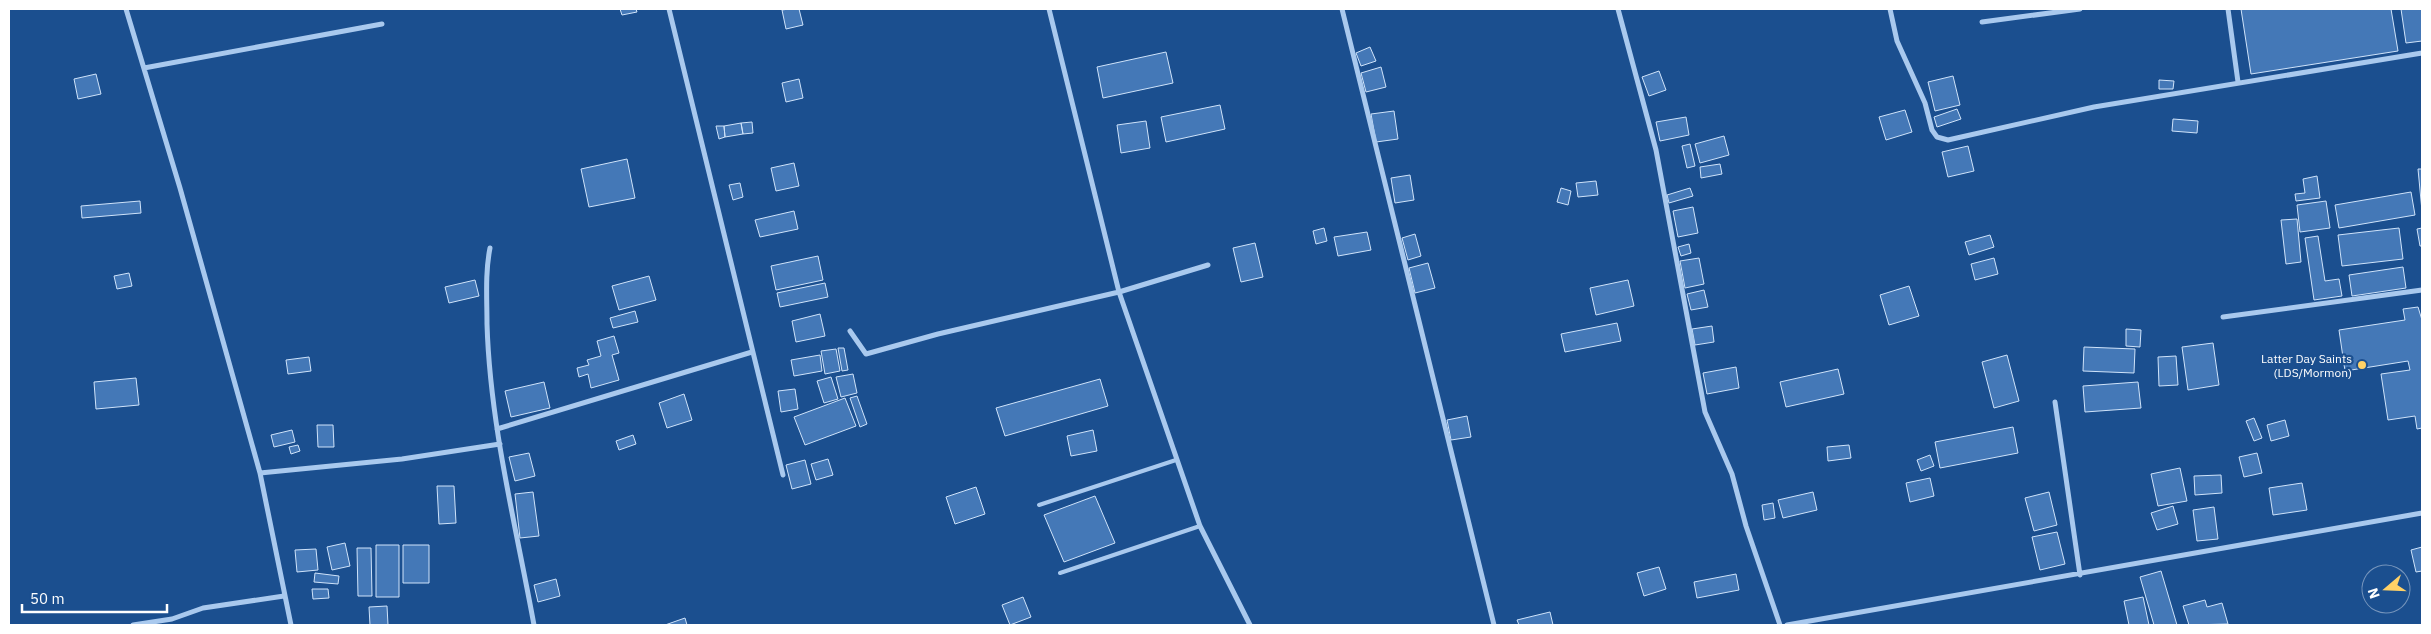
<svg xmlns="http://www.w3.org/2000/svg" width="2431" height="634" viewBox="0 0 2431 634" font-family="'IBM Plex Sans',sans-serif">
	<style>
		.building { fill: #4478b7; stroke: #cfe3fa }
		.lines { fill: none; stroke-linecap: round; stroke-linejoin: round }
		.lane { stroke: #a9c9ee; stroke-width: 4 }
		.street { stroke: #a9c9ee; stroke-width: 5 }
		.poi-dot { fill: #ffd166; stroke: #1b4f8f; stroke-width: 2 }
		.labels { text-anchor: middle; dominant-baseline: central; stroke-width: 4.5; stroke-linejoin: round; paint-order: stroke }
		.poi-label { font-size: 12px; fill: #fff; stroke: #1b4f8f; text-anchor: end }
	</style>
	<rect width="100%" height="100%" fill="#1b4f8f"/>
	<!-- building -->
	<path class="building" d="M620,9H636L637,12L622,15Z
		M789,9H799L803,25L786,29L782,10Z
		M2241,9H2391L2398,51L2251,74Z
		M2401,9H2422V41L2406,43Z
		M1370,47L1376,61L1361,66L1356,53Z
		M1166,52L1173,83L1103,98L1097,67Z
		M1381,67L1386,87L1366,92L1361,73Z
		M1659,71L1666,90L1649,96L1642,77Z
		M96,74L101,94L78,99L74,79Z
		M1953,76L1960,105L1935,111L1928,82Z
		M799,79L803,98L786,102L782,83Z
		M2159,80L2174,81L2173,89H2159Z
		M1220,105L1225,129L1166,142L1161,117Z
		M1957,109L1961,119L1937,127L1934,117Z
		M1905,110L1912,132L1886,140L1879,117Z
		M1394,111L1398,139L1376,142L1371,114Z
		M1686,117L1689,135L1660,141L1656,122Z
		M2173,119L2198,121L2197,133L2172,131Z
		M1146,121L1150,148L1121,153L1117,125Z
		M752,122L753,133L743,134L741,123Z
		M741,123L743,134L725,137L724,126Z
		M716,126H724L725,137L719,139Z
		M1724,136L1729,155L1700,163L1695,144Z
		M1690,144L1695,166L1687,168L1682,146Z
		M1968,146L1974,171L1948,177L1942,152Z
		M627,159L635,198L589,207L581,169Z
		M794,163L799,186L776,191L771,168Z
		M1720,164L1722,174L1701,178L1700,167Z
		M2418,169H2422V211Z
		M1410,175L1414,200L1395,203L1391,178Z
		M2317,176L2320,198L2296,201L2295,194L2305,193L2303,179Z
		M1596,181L1598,195L1578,197L1576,183Z
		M740,183L743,197L733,200L729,185Z
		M1561,188L1571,191L1568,205L1557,202Z
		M1690,188L1693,196L1669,203L1667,195Z
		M2411,192L2415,215L2339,228L2335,205Z
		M140,201L141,213L82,218L81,206Z
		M2326,201L2330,228L2300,232L2297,205Z
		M1693,207L1698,233L1678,237L1673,211Z
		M794,211L798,229L760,237L755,220Z
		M2297,219L2301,262L2286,264L2281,220Z
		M1324,228L1327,241L1316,244L1313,231Z
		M2399,228L2403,259L2342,266L2338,235Z
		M2422,228V246H2420L2417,229Z
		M1367,232L1371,250L1338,256L1334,237Z
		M1415,234L1421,256L1408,260L1402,238Z
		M1990,235L1994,247L1969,255L1965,242Z
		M2318,236L2325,281L2339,279L2342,296L2314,300L2305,238Z
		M1255,243L1263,277L1241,282L1233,248Z
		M1689,244L1691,253L1681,256L1678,247Z
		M818,256L823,280L776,290L771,266Z
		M1699,258L1704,284L1685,288L1680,261Z
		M1994,258L1998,274L1975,280L1971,264Z
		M1428,263L1435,288L1415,293L1409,268Z
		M2403,267L2406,288L2352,296L2349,275Z
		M129,273L132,286L117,289L114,276Z
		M649,276L656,300L619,310L612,286Z
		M475,280L479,296L449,303L445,287Z
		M1628,280L1634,306L1596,315L1590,288Z
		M825,283L828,297L780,307L777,293Z
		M1909,286L1919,316L1889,325L1880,295Z
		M1704,290L1708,307L1691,310L1687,294Z
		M2418,307L2422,320V428L2417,429L2415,416L2388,420L2381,374L2410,370L2408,361L2345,371L2339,330L2405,320L2403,309Z
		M635,311L638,322L613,328L610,318Z
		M820,314L825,336L796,342L792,321Z
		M1617,323L1621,341L1565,352L1561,334Z
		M1712,326L1714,342L1695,345L1692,329Z
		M2126,329L2141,330L2140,347L2126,346Z
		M614,336L619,353L612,355L619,380L591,388L588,374L579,377L577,368L589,365L587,360L601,356L597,341Z
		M2213,343L2219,385L2188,390L2182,347Z
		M2084,347L2135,349L2134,373L2083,371Z
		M838,348H844L848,370L842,371Z
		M836,349L840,371L825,374L821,351Z
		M820,355L822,371L794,376L791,360Z
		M2007,355L2019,401L1994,408L1982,362Z
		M2176,356L2178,385L2159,386L2158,357Z
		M309,357L311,371L288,374L286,360Z
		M1736,367L1739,388L1707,394L1703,373Z
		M1838,369L1844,394L1786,407L1780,382Z
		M853,374L857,393L841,397L836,377Z
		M831,377L838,399L824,403L817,381Z
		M136,378L139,405L96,409L94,382Z
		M1100,379L1108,406L1005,436L996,408Z
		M544,382L550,408L511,417L505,391Z
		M2138,382L2141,408L2085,412L2083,386Z
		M795,389L798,409L781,412L778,391Z
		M684,394L692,420L667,428L659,403Z
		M857,396L867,424L860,427L850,398Z
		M845,398L856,426L805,445L794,417Z
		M1467,416L1471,437L1451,440L1447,420Z
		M2254,418L2262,438L2254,441L2246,421Z
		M2285,420L2289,436L2271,441L2267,425Z
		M317,425H333L334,447H318Z
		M2013,427L2018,453L1940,468L1935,442Z
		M292,430L295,442L274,447L271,435Z
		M1093,430L1097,451L1071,456L1067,436Z
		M633,435L636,444L619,450L616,441Z
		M298,445L300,451L291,454L289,447Z
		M1849,445L1851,458L1828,461L1827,447Z
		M529,453L535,476L515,481L509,457Z
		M2257,453L2262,473L2244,477L2239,457Z
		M1930,455L1934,466L1921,471L1917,460Z
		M828,459L833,475L816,480L811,464Z
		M805,460L811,484L792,489L786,465Z
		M2180,468L2187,501L2158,506L2151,474Z
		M2221,475L2222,493L2195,495L2194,476Z
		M1930,478L1934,496L1910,502L1906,483Z
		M2302,483L2307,510L2273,515L2269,488Z
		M437,486H454L456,523L439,524Z
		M976,487L985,514L955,524L946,497Z
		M533,492L539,536L520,538L515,494Z
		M1813,492L1817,510L1783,518L1778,500Z
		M2049,492L2057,525L2034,531L2025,498Z
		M1095,496L1115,543L1064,562L1044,515Z
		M1773,503L1775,518L1764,520L1762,505Z
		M2173,506L2178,524L2157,530L2151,513Z
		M2214,507L2218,539L2197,541L2193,510Z
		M2057,532L2065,564L2040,570L2032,537Z
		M345,543L350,566L332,570L327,547Z
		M376,545H399V597H376Z
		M403,545H429V583H403Z
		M2422,547V571L2416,572L2411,550Z
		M357,548H371L372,596H358Z
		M316,549L318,570L297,572L295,550Z
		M1659,567L1666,589L1644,596L1637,573Z
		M2161,571L2177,625H2154L2140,577Z
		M315,573L339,576L338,584L314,582Z
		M1736,574L1739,590L1697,598L1694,582Z
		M556,579L560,596L538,602L534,585Z
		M312,589H328L329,598L313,599Z
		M1023,597L1031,617L1010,625L1002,605Z
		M2143,597L2149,625H2129L2124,601Z
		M2205,600L2207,607L2222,603L2228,624L2189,625L2183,606Z
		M387,606L388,625H370L369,607Z
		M1550,612L1553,625H1519L1517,620Z
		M685,618L687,625H665Z"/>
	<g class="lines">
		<!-- lane -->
		<path class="lane" d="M1039,505L1176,460
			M1060,573L1200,526"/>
		<!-- street -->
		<path class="street" d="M126,9L180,188L260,473L291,625
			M669,9L783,475
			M1049,9L1119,292L1200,526L1250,625
			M1342,9L1494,625
			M1618,9L1656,150L1705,412L1732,474L1746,526L1780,625
			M1890,9L1897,41L1925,103L1932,130L1937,137L1948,140L2094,107L2422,53
			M2228,9L2238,82
			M1982,22L2080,9
			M144,68L382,24
			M490,248C485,273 487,298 487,324C490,425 516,526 534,625
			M2223,317L2422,290
			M850,331L866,354L938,334L1119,292L1208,265
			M2055,402L2080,575
			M497,429L752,352
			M260,473L402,459L500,444
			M133,625L172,619L203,608L284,596
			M1787,625L2422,513"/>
	</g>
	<!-- markers -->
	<circle class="poi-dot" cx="2362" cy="365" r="5"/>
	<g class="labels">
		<!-- poi labels -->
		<g class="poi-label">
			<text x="2352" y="358">Latter Day Saints<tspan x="2352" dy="14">(LDS/Mormon)</tspan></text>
		</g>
	</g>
	<!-- border -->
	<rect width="2431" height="634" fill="none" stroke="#ffffff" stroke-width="20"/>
	<!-- north arrow -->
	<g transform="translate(2386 589) rotate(251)"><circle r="24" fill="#1b4f8f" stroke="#7695bc"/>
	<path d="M0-4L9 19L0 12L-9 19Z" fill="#ffd166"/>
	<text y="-8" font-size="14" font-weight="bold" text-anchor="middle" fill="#ffffff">N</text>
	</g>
	<!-- scale -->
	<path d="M22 604v8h145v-8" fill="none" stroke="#ffffff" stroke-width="2.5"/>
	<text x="30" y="604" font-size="15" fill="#ffffff" stroke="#1b4f8f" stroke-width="4" paint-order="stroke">50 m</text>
</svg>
